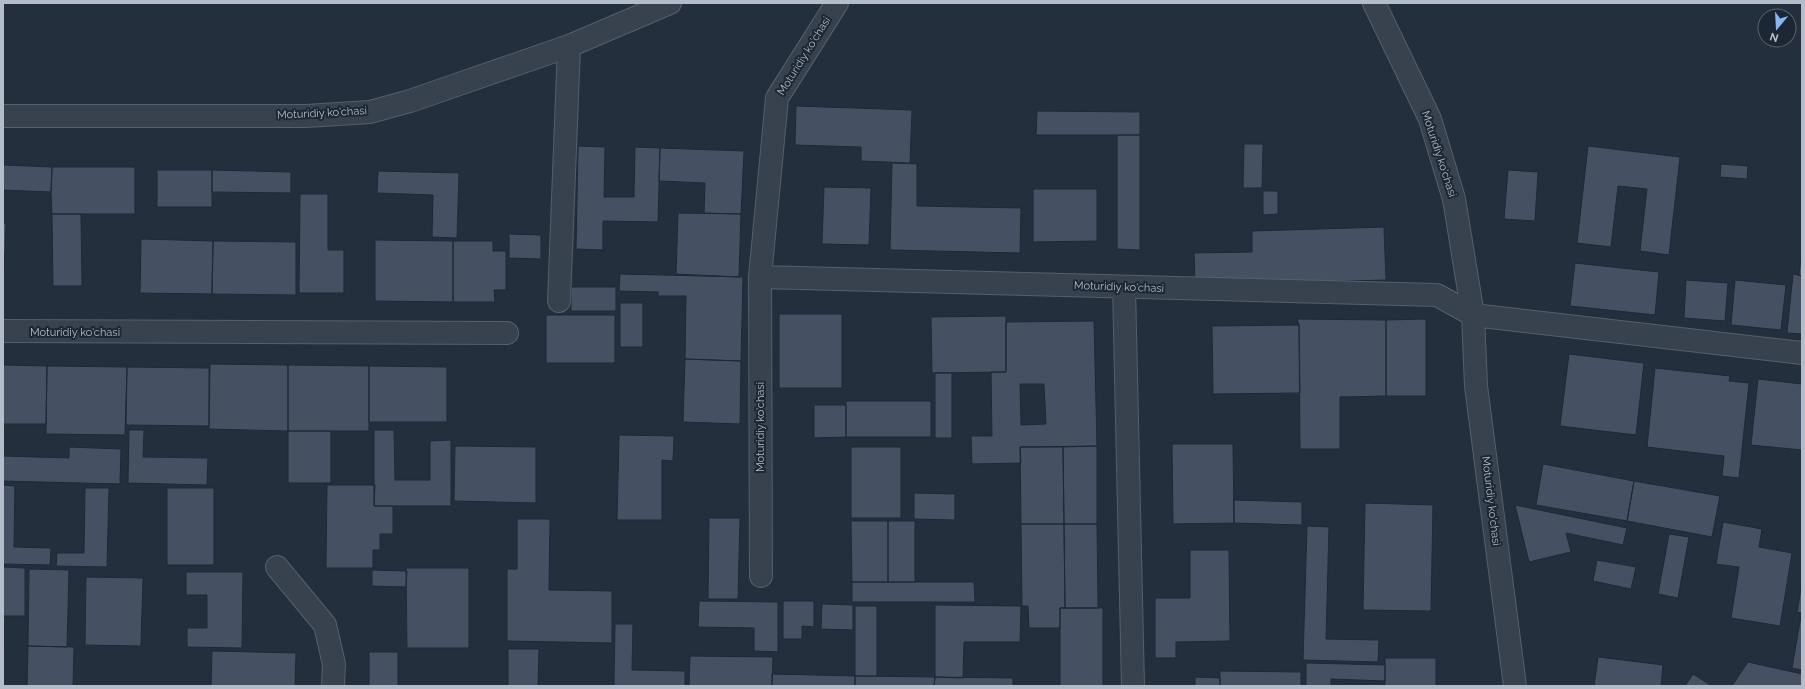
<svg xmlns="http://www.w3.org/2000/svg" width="1805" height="689" viewBox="0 0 1805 689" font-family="Raleway,sans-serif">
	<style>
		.building { fill: #455162; stroke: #1f2835; fill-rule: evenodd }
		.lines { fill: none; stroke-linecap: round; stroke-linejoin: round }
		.street-casing { stroke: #565f6c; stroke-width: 24 }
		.street { stroke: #38414e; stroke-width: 22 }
		.labels { text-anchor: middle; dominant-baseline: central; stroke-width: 4; stroke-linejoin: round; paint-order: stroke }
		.street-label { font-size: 11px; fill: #b4bcc9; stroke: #1d2633 }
	</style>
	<rect width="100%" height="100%" fill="#242f3e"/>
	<!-- building -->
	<path class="building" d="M796,106L912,110L910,163L861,161V147L795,145Z
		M1037,111L1140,112V135H1036Z
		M1117,135H1140V250L1117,249Z
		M1244,144H1263L1262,188H1243Z
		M578,146L605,147L604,197H634L635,147L660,148L658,222L603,221V250L576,249Z
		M1588,146L1680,157L1669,255L1640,251L1647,189L1618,186L1611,247L1577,243Z
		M660,148L744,151L741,214L704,213L705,183L659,181Z
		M892,163L917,164V206L1021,208L1020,253L890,250Z
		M1721,164L1748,166L1747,179L1720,177Z
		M3,165L52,167L51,192L3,190Z
		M52,167H135V214H52L51,192Z
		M157,170H212V207H157Z
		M212,170L291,172V193L212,192Z
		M1508,170L1538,172L1535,221L1504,219Z
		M378,171L459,173L457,238L432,237L433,195L377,193Z
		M824,187L871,188L869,245L822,244Z
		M1033,189H1097V241L1033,242Z
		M1263,191H1278V214L1263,215Z
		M300,194H328V250H344V293H299Z
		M678,213L741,214L739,277L676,274Z
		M52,214H81L82,286H53Z
		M3,223H6L5,253H3Z
		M1384,227L1386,280L1195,285L1194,253L1252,252V231Z
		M509,234L541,235V259L509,258Z
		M141,239L213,241L212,294L140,293Z
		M375,240L453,241V302L375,301Z
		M213,241L296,242V295L212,294Z
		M453,241H493V251H506V290H494L495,302H453Z
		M1802,249V276L1799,275Z
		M3,253H5L3,280Z
		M1575,263L1659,272L1655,315L1570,306Z
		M620,274L743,277L741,361L685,359L686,296H658V292L619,291Z
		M1793,274L1802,276V334L1787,333Z
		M1686,280L1728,283L1725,321L1684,318Z
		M1735,280L1786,285L1781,330L1731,325Z
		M571,287H616V311H571Z
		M620,303H643V347H620Z
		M779,314H842V388H779Z
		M546,315H615V363H546Z
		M1006,316V372L932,373L931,317Z
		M1297,319L1386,320V396L1340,397V449H1300L1299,325Z
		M1426,319V396H1386V320Z
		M1094,321L1097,446L1020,447L1021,463L972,464L971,436H992L991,372H1006V322ZM1020,384H1044L1046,424L1021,425Z
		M1299,325L1300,393L1213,394L1212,326Z
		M1569,354L1644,363L1636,435L1560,426Z
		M685,359L741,361L740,424L683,422Z
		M210,364L288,365V431L209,429Z
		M3,365L47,366L46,424H3Z
		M288,365L369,366V431H288Z
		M47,366L127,367L125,435L46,434Z
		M369,366L447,367V422H369Z
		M127,367L209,368V426L126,425Z
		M1655,368L1730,376L1729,381L1749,383L1739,478L1722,476L1724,456L1647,447Z
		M935,373H952V438H935Z
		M1758,379L1802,384V450L1751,445Z
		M846,401H931V437H846Z
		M814,405H846V437L814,438Z
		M129,430H144L143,457L208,458L207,485L128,483Z
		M374,430H394L395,480H430V441L451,440V506H374Z
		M288,431H331V483H288Z
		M619,435L674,436L673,461L662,460V520H617Z
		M1172,444H1233L1234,523L1173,524Z
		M455,446L536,447V503L454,501Z
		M1097,446V524H1064L1063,447Z
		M69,447L121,449L120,484L3,481V456L69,458Z
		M851,447H901V518H851Z
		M1020,447H1063L1064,524H1021Z
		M1543,464L1634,481L1627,521L1536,505Z
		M1634,481L1720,496L1712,537L1627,521Z
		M3,485L15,486L14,547L51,548L50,565L3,564Z
		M327,485H375L374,506H393V534H380V550H373V568H326Z
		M85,488H109L107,567L56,566L57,553H84Z
		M167,488H214V565H167Z
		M914,493L955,494V520L914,519Z
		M1234,500L1302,502V525L1234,523Z
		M1365,503L1433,505L1431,611L1363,610Z
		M1515,505L1627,528L1623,545L1566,533L1571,552L1529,562Z
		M709,518H740L738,599H708Z
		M517,519H550L549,590L612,591V643L507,641V569H517Z
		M851,521H888V582H852Z
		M888,521H915V582H888Z
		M1723,522L1762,529L1759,547L1792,553L1780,626L1731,618L1739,567L1716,564Z
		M1021,524H1064L1065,608H1060V628H1029L1028,606H1022Z
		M1064,524H1097L1098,608H1065Z
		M1307,526L1329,527L1326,639L1379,640L1378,662L1303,660Z
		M1669,534L1689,537L1678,598L1658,594Z
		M1190,550H1229L1230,641L1176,642V658H1155V598H1190Z
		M1597,560L1636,567L1631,589L1593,581Z
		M3,567L25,568V616H3Z
		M406,568H469V648H407Z
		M29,569L69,570L67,647L28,646Z
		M372,570L407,571L406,587L372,586Z
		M186,572H243L242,648L187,647V628H207V595H186Z
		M86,577L143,578L141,646L85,645Z
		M852,582H974L975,602H852Z
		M1802,583V613L1797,612Z
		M699,601L778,602V652L754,651V628L698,627Z
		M783,601H814V627L802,626V639H783Z
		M822,604L853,605V630L821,629Z
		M935,605L1021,606L1020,642H964L963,678L935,677Z
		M855,606H877V676H855Z
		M1060,608H1103V686H1060Z
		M1801,616L1802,617V670L1792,668Z
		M3,618H5L4,648H3Z
		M615,624H633L632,670L685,671V686H614Z
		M28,646L74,647L73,686H27Z
		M508,649H539L538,686H508Z
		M212,651L296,653L295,686H211Z
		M369,652H398V686H369Z
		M690,656L773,657L772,686H689Z
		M1598,657L1663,665L1661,686H1594Z
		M1385,658H1436V686H1385Z
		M1748,662L1802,674V686H1732Z
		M1306,663L1385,665V681L1331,679V686H1306Z
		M1220,671L1301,672V686H1220Z
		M772,674L855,676V686H772Z
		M1693,674L1712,686H1685Z
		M855,676L935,677L934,686H855Z
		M935,677L1013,678V686H934Z
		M1195,677L1220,678V686H1195Z"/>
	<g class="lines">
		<!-- street casing -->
		<g class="street-casing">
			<path id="street" d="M1374,3L1430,119L1454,199L1473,315L1476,386L1515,686
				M3,116H306L370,112L410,101L569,46L670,3
				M760,277L1437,295L1473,315L1802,353
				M1124,287L1133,686
				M559,301L569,46
				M3,331L507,333
				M277,567L325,625L334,664L333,686
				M761,576L760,277L777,98L837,3"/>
		</g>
		<!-- street -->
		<use href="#street" class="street"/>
	</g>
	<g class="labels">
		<!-- street labels -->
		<g class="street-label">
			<text transform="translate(804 56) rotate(-58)">Moturidiy ko'chasi</text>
			<text transform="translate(322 113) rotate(-3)">Moturidiy ko'chasi</text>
			<text transform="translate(1439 154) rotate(72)">Moturidiy ko'chasi</text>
			<text transform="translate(1119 287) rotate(2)">Moturidiy ko'chasi</text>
			<text x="75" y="332">Moturidiy ko'chasi</text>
			<text transform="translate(760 427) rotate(-90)">Moturidiy ko'chasi</text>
			<text transform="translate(1491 501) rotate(83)">Moturidiy ko'chasi</text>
		</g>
	</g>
	<!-- border -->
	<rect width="1805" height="689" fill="none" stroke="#b4bcc9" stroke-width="8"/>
	<!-- north arrow -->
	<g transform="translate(1777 28) rotate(198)"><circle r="19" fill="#1d2633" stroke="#59626f"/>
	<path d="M0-3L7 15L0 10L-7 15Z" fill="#8ab4f8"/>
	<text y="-6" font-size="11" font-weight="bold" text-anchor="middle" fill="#b4bcc9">N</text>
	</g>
</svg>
